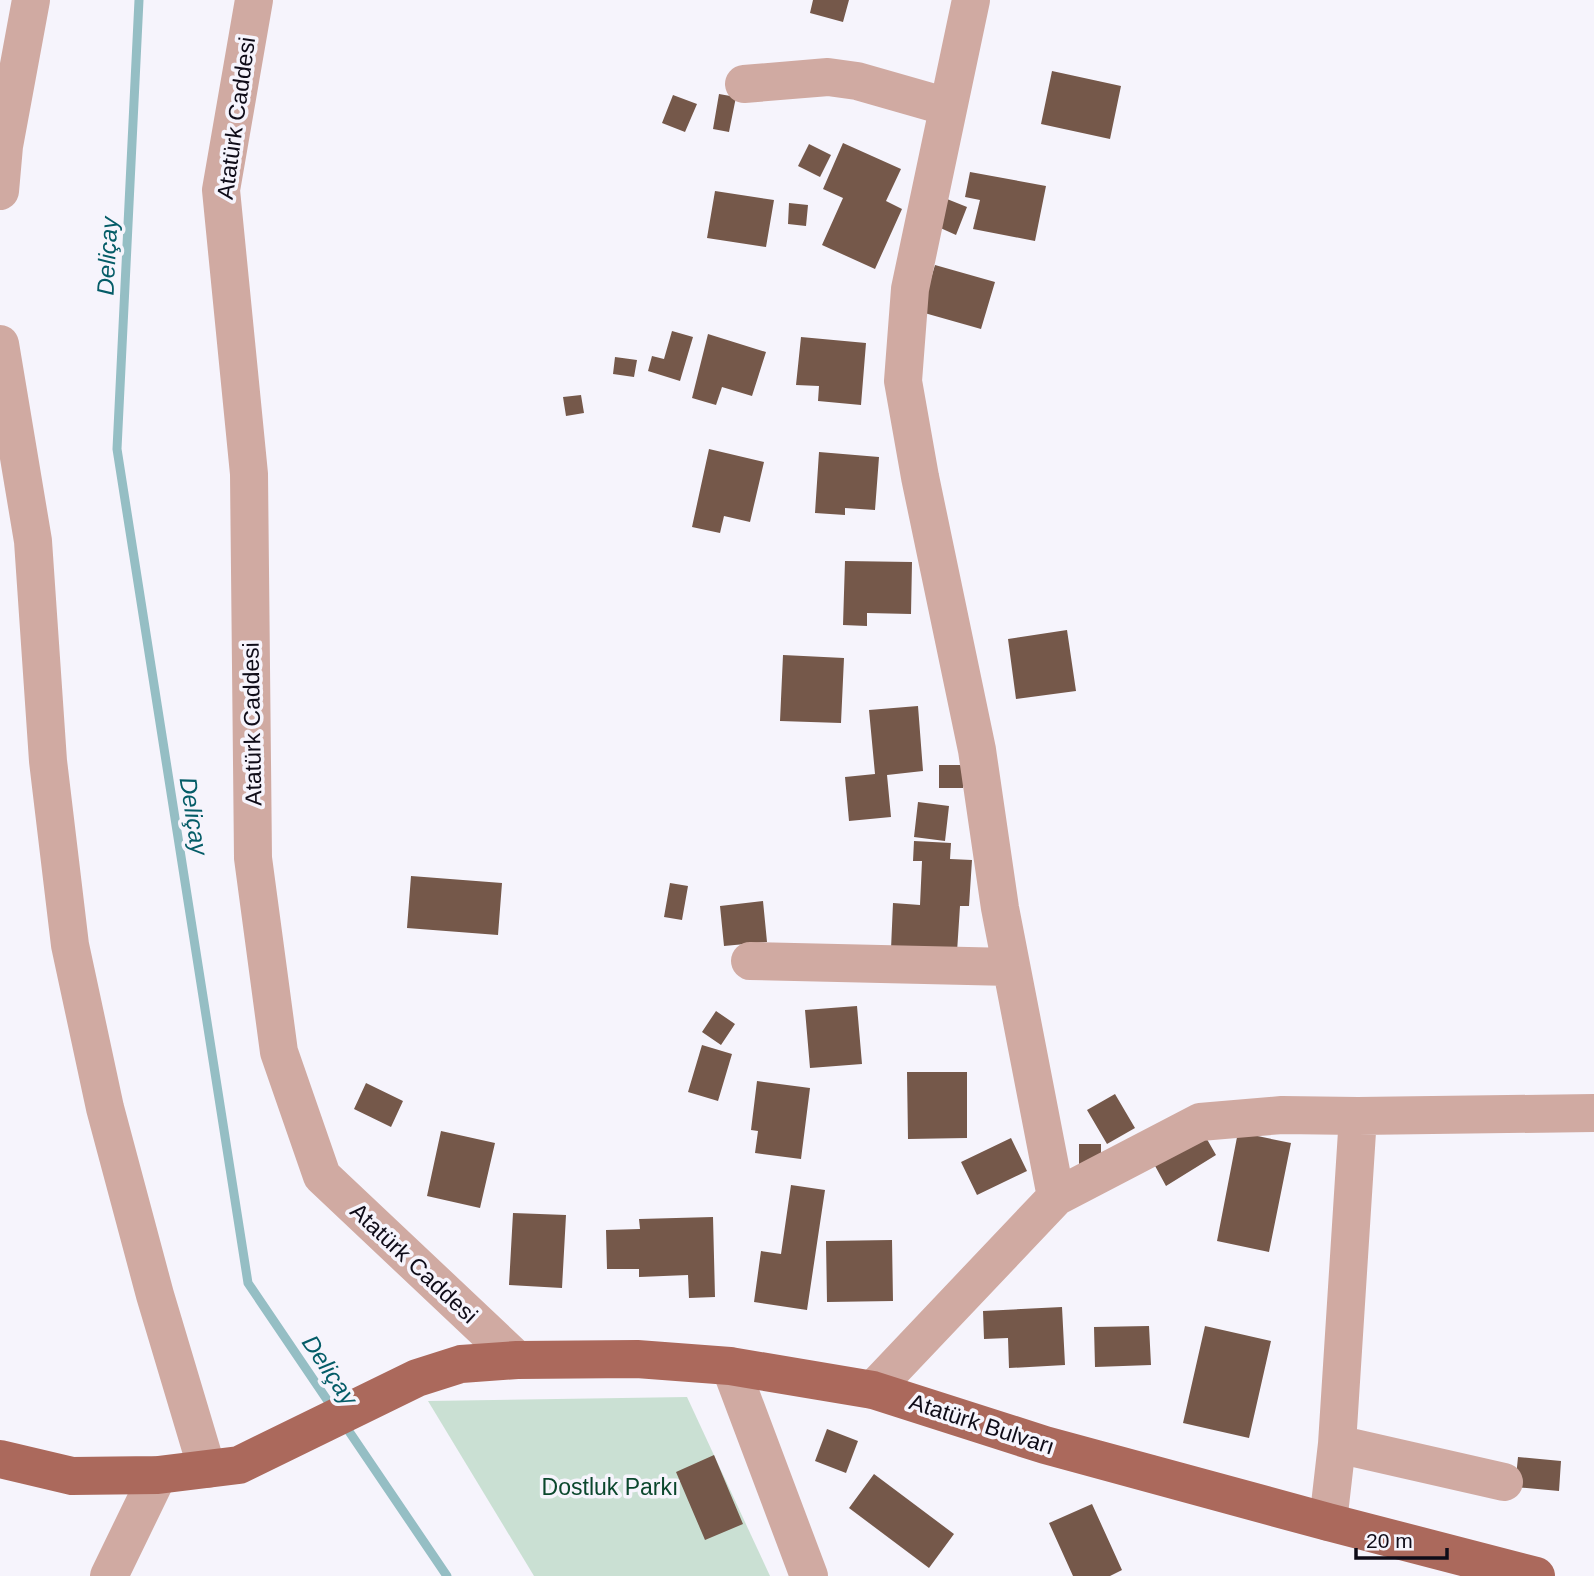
<svg xmlns="http://www.w3.org/2000/svg" width="1594" height="1576" viewBox="0 0 1594 1576" font-family="Arial,sans-serif">
	<style>
		.green { fill: #cae0d3 }
		.lines { fill: none; stroke-linecap: round; stroke-linejoin: round }
		.stream { stroke: #95bec4; stroke-width: 9 }
		.building { fill: #75584a }
		.minor { stroke: #d0aaa2; stroke-width: 38 }
		.major { stroke: #ab695c; stroke-width: 38 }
		.labels { text-anchor: middle; dominant-baseline: central; stroke-width: 7; stroke-linejoin: round; paint-order: stroke }
		.street-label { font-size: 23px; fill: #0f0c18; stroke: #f6f4fc }
		.park-label { font-size: 23px; fill: #0b472d; stroke: #f6f4fc }
		.water-label { font-size: 24px; font-style: italic; fill: #045c67; stroke: #f6f4fc }
	</style>
	<rect width="100%" height="100%" fill="#f6f4fc"/>
	<!-- green -->
	<path class="green" d="M687,1397L770,1576H534L428,1401Z"/>
	<g class="lines">
		<!-- stream -->
		<path class="stream" d="M139,0L117,449L248,1283L334,1410
			M344,1424L447,1576"/>
	</g>
	<!-- building -->
	<path class="building" d="M813,0H849L843,22L810,13Z
		M1052,71L1121,86L1110,139L1041,124Z
		M719,94L736,97L729,132L713,129Z
		M673,95L697,104L685,132L662,123Z
		M843,143L901,169L886,201L902,209L875,269L822,245L843,198L823,189Z
		M809,144L831,155L820,177L798,166Z
		M970,172L1046,186L1035,241L973,229L980,200L965,197Z
		M715,191L774,200L766,247L707,238Z
		M947,199L967,207L956,235L936,226Z
		M789,203L808,205L806,226L788,224Z
		M935,265L995,282L981,329L921,312Z
		M672,331L693,337L680,381L648,371L652,356L664,359Z
		M708,334L766,352L752,396L722,387L716,405L692,398Z
		M801,337L866,343L861,405L818,401L819,386L796,385Z
		M615,357L637,360L634,377L613,374Z
		M581,395L584,413L566,416L563,397Z
		M709,449L764,462L750,522L724,516L720,533L692,527Z
		M819,452L879,457L875,510L845,508V515L815,513Z
		M845,561L912,562L911,614L867,613V626L843,625Z
		M1067,630L1076,691L1016,699L1008,639Z
		M783,655L844,658L841,723L780,721Z
		M918,706L923,771L887,775L891,817L849,821L845,777L875,774L869,710Z
		M939,765H963V788H939Z
		M918,802L949,806L945,841L914,837Z
		M914,841L951,843L950,859L972,860L969,906H960L957,952L891,949L893,903L920,905L922,861H913Z
		M411,876L502,883L498,935L407,928Z
		M670,883L688,886L682,920L664,917Z
		M763,901L767,942L724,946L720,906Z
		M857,1006L862,1064L810,1068L805,1010Z
		M716,1011L735,1024L721,1045L702,1032Z
		M702,1045L732,1054L718,1101L688,1092Z
		M907,1072H967V1138L908,1139Z
		M757,1081L810,1088L801,1159L755,1153L758,1131L751,1130Z
		M366,1083L403,1101L391,1127L354,1109Z
		M1115,1094L1135,1128L1107,1144L1087,1110Z
		M441,1131L495,1143L480,1208L427,1196Z
		M1238,1132L1291,1143L1269,1252L1217,1241Z
		M1204,1134L1216,1155L1166,1186L1154,1164Z
		M1011,1138L1027,1171L977,1195L961,1162Z
		M1079,1144H1101V1165H1079Z
		M791,1185L825,1190L807,1310L754,1302L761,1251L781,1254Z
		M513,1213L566,1215L562,1288L509,1285Z
		M713,1217L715,1297L689,1298L688,1275L639,1277V1269H607L606,1230L640,1229L639,1219Z
		M892,1240L893,1301L827,1302L826,1241Z
		M1062,1307L1065,1365L1009,1368L1008,1338L984,1339L983,1311Z
		M1149,1326L1151,1365L1095,1367L1094,1327Z
		M1205,1326L1271,1341L1249,1438L1183,1423Z
		M827,1429L858,1441L846,1473L815,1461Z
		M714,1455L743,1524L705,1540L676,1472Z
		M1518,1457L1561,1461L1559,1491L1515,1487Z
		M874,1474L954,1534L929,1568L849,1508Z
		M1092,1504L1122,1570L1110,1576H1073L1049,1523Z"/>
	<g class="lines">
		<!-- minor -->
		<path class="minor" d="M254,0L221,190L249,474L253,858L279,1052L322,1176L517,1360
			M971,0L910,289L903,381L920,477L977,750L1000,908L1056,1197
			M744,84L828,77L857,81L948,107
			M0,191L4,146L31,0
			M0,344L33,541L48,761L70,945L105,1108L155,1295L207,1469
			M750,961L1011,967
			M730,1366L809,1576
			M873,1390L1056,1197L1200,1122L1282,1115L1358,1116L1594,1113
			M1337,1444L1504,1482
			M1328,1522L1337,1444L1358,1116
			M109,1576L158,1475"/>
		<!-- major -->
		<path class="major" d="M0,1459L72,1476L158,1475L239,1465L417,1378L461,1364L517,1360L637,1359L730,1366L873,1390L1045,1445L1328,1522L1536,1576"/>
	</g>
	<g class="labels">
		<!-- street labels -->
		<g class="street-label">
			<text transform="translate(236 118) rotate(-82)">Atatürk Caddesi</text>
			<text transform="translate(252 724) rotate(-91)">Atatürk Caddesi</text>
			<text transform="translate(414 1263) rotate(43)">Atatürk Caddesi</text>
			<text transform="translate(982 1424) rotate(18)">Atatürk Bulvarı</text>
		</g>
		<!-- park labels -->
		<g class="park-label">
			<text x="610" y="1487">Dostluk Parkı</text>
		</g>
		<!-- water labels -->
		<g class="water-label">
			<text transform="translate(107 256) rotate(-87)">Deliçay</text>
			<text transform="translate(194 816) rotate(81)">Deliçay</text>
			<text transform="translate(330 1370) rotate(56)">Deliçay</text>
		</g>
	</g>
	<!-- scale -->
	<path d="M1356 1548v10h91v-10" fill="none" stroke="#0f0c18" stroke-width="3.5"/>
	<text x="1366" y="1548" font-size="21" fill="#0f0c18" stroke="#f6f4fc" stroke-width="5" paint-order="stroke">20 m</text>
</svg>
